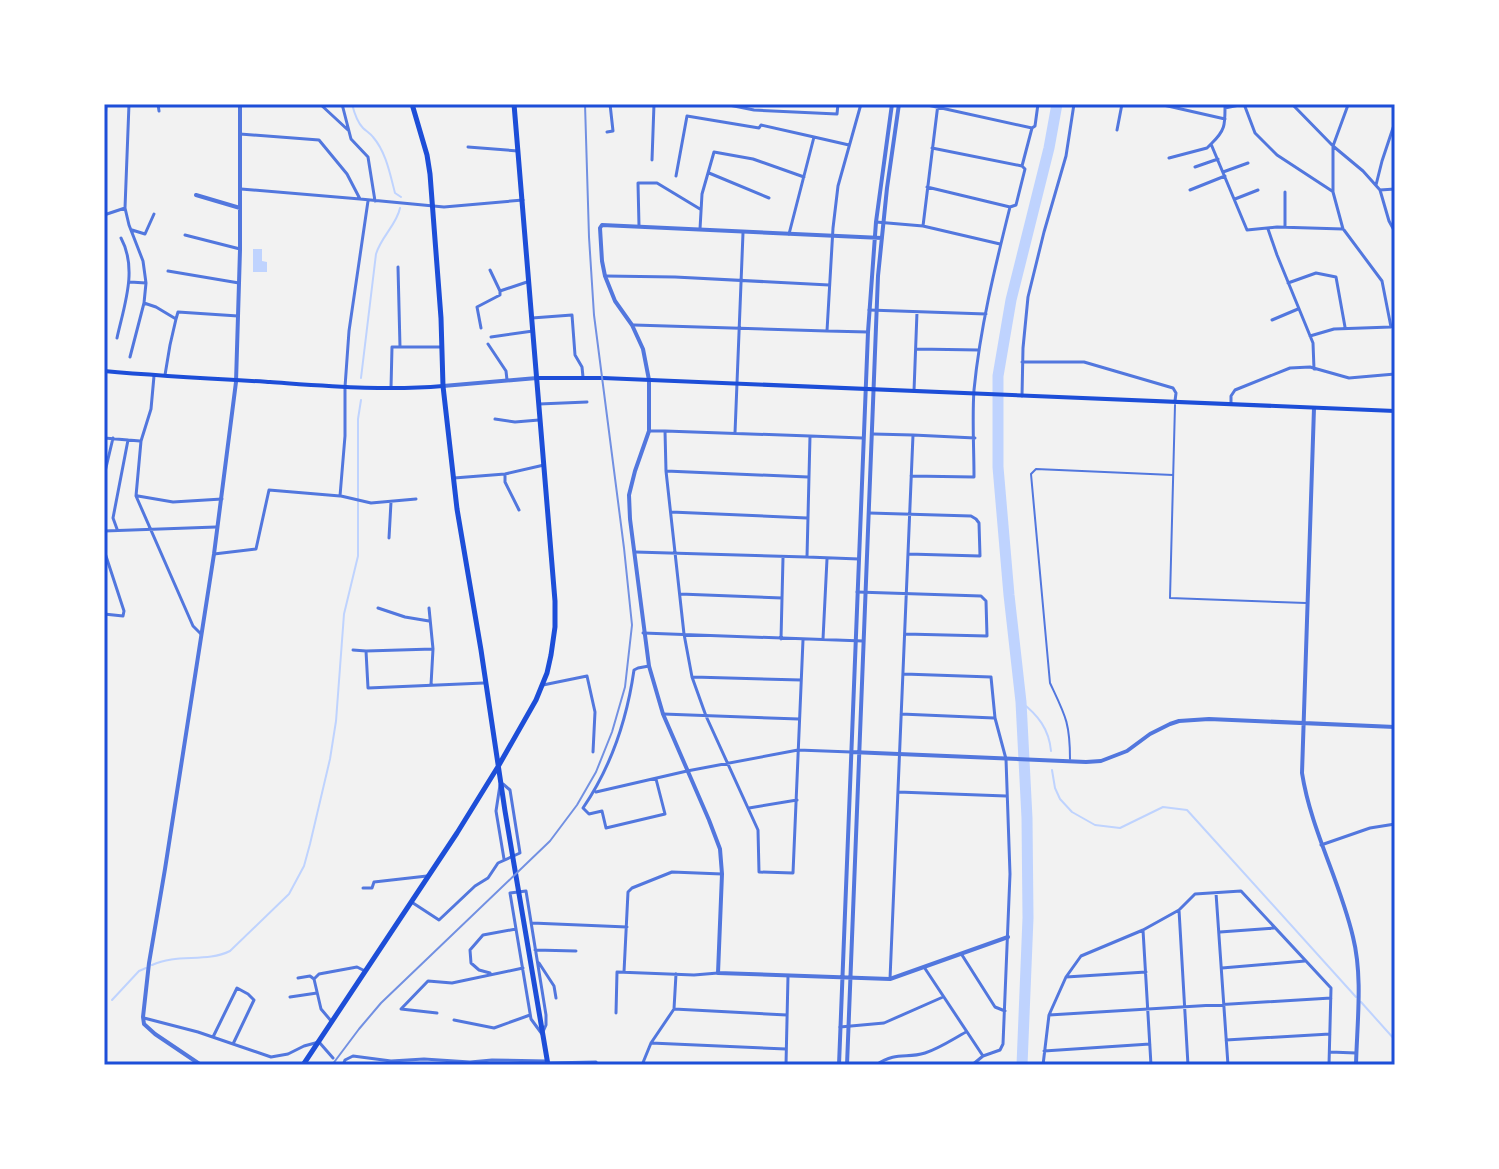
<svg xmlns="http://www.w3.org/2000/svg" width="1499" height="1169" viewBox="0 0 1499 1169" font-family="'Nunito Sans',sans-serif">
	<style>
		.water { fill: #bfd3fe }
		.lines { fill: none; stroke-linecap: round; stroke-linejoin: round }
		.stream { stroke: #bfd3fe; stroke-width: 2 }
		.canal { stroke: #bfd3fe; stroke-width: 6 }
		.river { stroke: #bfd3fe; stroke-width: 11 }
		.service { stroke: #5277de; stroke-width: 2 }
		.minor { stroke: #5277de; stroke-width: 3 }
		.tertiary { stroke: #5277de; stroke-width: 4 }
		.secondary { stroke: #1d4ed8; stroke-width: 4 }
		.trunk { stroke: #1d4ed8; stroke-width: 5 }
		.rail { stroke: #7290e2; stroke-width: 2 }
		.neatline { fill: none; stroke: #1d4ed8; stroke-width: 3 }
	</style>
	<rect width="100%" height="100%" fill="#f2f2f2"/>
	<!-- water -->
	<path class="water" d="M253,249H262V261L267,262V272H253Z"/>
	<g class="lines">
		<!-- stream -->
		<path class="stream" d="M352,104C354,112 357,122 363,128C366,131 370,133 373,137C386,152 390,174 395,193L401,197
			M361,378L376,254C381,237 397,224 400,208
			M1021,702C1038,715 1049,729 1051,751
			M1052,770L1055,788L1060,799L1072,812L1095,825L1120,828L1163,807L1187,810L1356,997
			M152,965C177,953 206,963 230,951L289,894L304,866L310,844L330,759L336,721L344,614L358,556V419L361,400
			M112,1000L139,971L146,968
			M1361,1002L1395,1040"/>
		<!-- canal -->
		<path class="canal" d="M1019,1065L1023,1060"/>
		<!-- river -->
		<path class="river" d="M1022,1065L1028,918L1027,818L1021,702L1009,595L998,467V376L1011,300L1049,148L1057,104"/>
		<!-- service -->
		<path class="service" d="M1175,405L1170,598L1306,603
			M1070,759C1070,722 1065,715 1050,683L1031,474L1036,469L1173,475"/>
		<!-- minor -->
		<path class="minor" d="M129,104L125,208L129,225L143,261L146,283L144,303L156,307L176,319L170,345L165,375
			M158,104L159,111
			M320,104L348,130
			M342,104L351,139L368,157L375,201
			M724,104L754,110L837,114L838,104
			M923,104L1032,128L1022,166L932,148
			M1159,104L1225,119
			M1225,104C1225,124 1226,130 1211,144L1247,230L1277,227L1343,229L1333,192V146L1348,105
			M1244,104L1255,133L1277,155L1332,191
			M1292,104L1333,146L1363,171L1380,190
			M1225,108L1244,104
			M1032,128L1035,126L1038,104
			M1117,130L1122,104
			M607,132L613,131L610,104
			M240,134L319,140L347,174L360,199L444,207L523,200
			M104,138L106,104
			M468,147L518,151
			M1169,158L1207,148L1211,144
			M652,160L654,104
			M1195,167L1218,159
			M1223,172L1248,163
			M709,173L769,198
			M676,176L687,116L759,128L761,125L814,137
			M1376,185L1382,161L1395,122
			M241,189L360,199
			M1395,189L1380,190L1389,221L1395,232
			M1190,190L1225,176
			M1235,199L1258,190
			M1010,207L1016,205L1025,169L1022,166
			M104,215L125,208
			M876,222L923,226L1000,244
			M639,226L638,183H657L700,209
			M923,226L938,104
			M1285,227V192
			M700,229L702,194L714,152L753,159L804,177
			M1268,229L1277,255L1313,343L1314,369
			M132,230L145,234L154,214
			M789,234L814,137L849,145
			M185,235L240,249
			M398,267L400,347
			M490,270L500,291
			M168,271L239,283
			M605,276L675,277L829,285
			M130,282L146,283
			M1288,283L1316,273L1336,277L1345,327
			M869,310L986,314
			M532,318L572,315L575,355L582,367L583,377
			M176,319L178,312L238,316
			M1272,320L1298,309
			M634,325L827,331L833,228L838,186L861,104
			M481,328L477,307L500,295V291L527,282
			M827,331L868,332
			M1310,336L1334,329L1391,327L1382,281L1344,230
			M491,337L533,331
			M117,338C124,306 138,269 121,238
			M488,344L506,371L507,380
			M916,349L979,350
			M130,357L144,303
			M1022,362H1084L1173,388L1176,393L1175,401
			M154,376L151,409L141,441L136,496L193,626L201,634
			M391,388L392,347H442
			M914,391L917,312
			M1022,396L1023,348L1028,297L1044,232L1066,156L1074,104
			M1231,403V396L1235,390L1290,368L1310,367L1349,378L1395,374
			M539,404L587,402
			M495,419L515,422L539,420
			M649,431H665
			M735,433L743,233
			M873,434L913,435
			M810,436L862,438
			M104,438L140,441
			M666,471L808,477
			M505,474V482L519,510
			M104,476L113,438
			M911,476L974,477C974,448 972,418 974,390C980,328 995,267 1010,207L927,187
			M454,478L505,474L544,465
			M138,496L173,502L222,499
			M341,496L371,503L416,499
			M671,512L807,518
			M869,513L971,516L976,519L979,523L980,556L908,554
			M117,529L113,518L128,440
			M104,531L216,527
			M389,538L391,502
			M104,550L124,611L123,616L104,614
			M635,552L807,557L810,436L665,431L666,471L684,634L692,677L706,716L758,830L759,872L793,873L803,640
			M214,554L256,549L269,490L340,496L345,436V387L349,331L368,201
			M807,557L859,559
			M857,592L981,596L986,601L987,636L905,634
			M680,594L782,598
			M378,608L405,617L429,621
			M429,608L433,649L431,685
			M643,633L863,641
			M781,639L783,558
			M823,639L827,559
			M353,650L366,651L433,649
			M366,651L368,688L484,683
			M649,666L638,668L634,670C627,719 611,767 583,808L589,814L602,811L606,828L665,814L656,779
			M904,674L991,677L995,718L1006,759L1010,874L1003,1044L1000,1050L983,1056L972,1065
			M693,677L801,680
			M543,685L587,676L595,712L593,752
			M663,714L799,719
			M901,714L994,718
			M500,785L496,811L504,859
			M596,792L687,771L798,750L851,752
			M898,792L1006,796
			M749,808L797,800
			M1321,845L1370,828L1395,824
			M363,888H372L374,882L427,876
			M526,891L546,1015V1025L542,1034L531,1019L510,893Z
			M1216,893L1228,1065
			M413,903L439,920L475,886L488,878L498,863L520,853L510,790L503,784
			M1179,910L1188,1065
			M532,923L627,927
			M1143,930L1151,1065
			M1220,932L1274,928
			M535,950L576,951
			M962,955L995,1007L1005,1011
			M539,963L554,986L556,998
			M924,967L983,1056
			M1222,968L1305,961
			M624,972L628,892L632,888L672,872L722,874
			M490,973L479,970L471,963L470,950L483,935L516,929
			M1066,977L1146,972
			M298,978L310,976L314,979
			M890,979L913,435L975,438
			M290,997L317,993
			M674,1009L787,1015
			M437,1013L401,1009L428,981L452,983L523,968
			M616,1013L617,972L694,975L718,973
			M1049,1015L1331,998
			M144,1018L198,1032L271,1057L288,1054L304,1046L319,1042L333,1058
			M454,1020L494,1028L530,1015
			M332,1022L321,1009L314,979L319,974L357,967L365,971
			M840,1027L884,1023L943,997
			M213,1037L237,988L248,994L254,1000L233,1044
			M1226,1040L1330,1034
			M651,1043L786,1049
			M1044,1051L1150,1044
			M1330,1052L1356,1053
			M548,1063L596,1062L598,1065
			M343,1065L345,1060L353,1056L391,1061L424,1059L470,1062L492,1060L547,1061
			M642,1065L651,1043L674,1009L676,974
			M786,1065L788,976
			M876,1065C897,1051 906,1059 925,1053C940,1048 953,1039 966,1032
			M1043,1065L1049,1015L1066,977L1081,956L1143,930L1179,910L1195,894L1241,891L1331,988L1329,1065"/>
		<!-- tertiary -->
		<path class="tertiary" d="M196,195L240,208
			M882,238L602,225L600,228L602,261L605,276L615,301L632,325L643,349L649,380V431L635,471L629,495L630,519L649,666L663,714L709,820L720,849L722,874L718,973L890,979L1008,937
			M443,386L537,378
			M1314,408L1302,773C1311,830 1340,881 1353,937C1363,977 1357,1023 1356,1065
			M851,752L1086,762L1101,761L1127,751L1150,734L1170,724L1179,721L1209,719L1395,727
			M201,1065L155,1034L144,1024L143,1017L149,963L165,869L214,554L236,382L240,250V104
			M839,1065L868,332L876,222L892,104
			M847,1065L878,276L887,188L899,104"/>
		<!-- secondary -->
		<path class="secondary" d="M104,371C159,376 215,379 270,382C328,386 385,391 443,386
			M537,378H603L1395,411"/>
		<!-- trunk -->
		<path class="trunk" d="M412,104L427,155L430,174L441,318L443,386L457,509L481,650L505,811L548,1065
			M303,1065L457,833L499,765L536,700L547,673L551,655L555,627V601L514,104"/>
		<!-- rail -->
		<path class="rail" d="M332,1065L359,1029L381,1003L550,841L577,805L596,772L612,732L625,687L632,625L624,548L594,315L589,237L585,104"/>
	</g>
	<!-- border -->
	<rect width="1499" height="1169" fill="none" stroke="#ffffff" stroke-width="212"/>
	<rect x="106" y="106" width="1287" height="957" class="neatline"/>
</svg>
